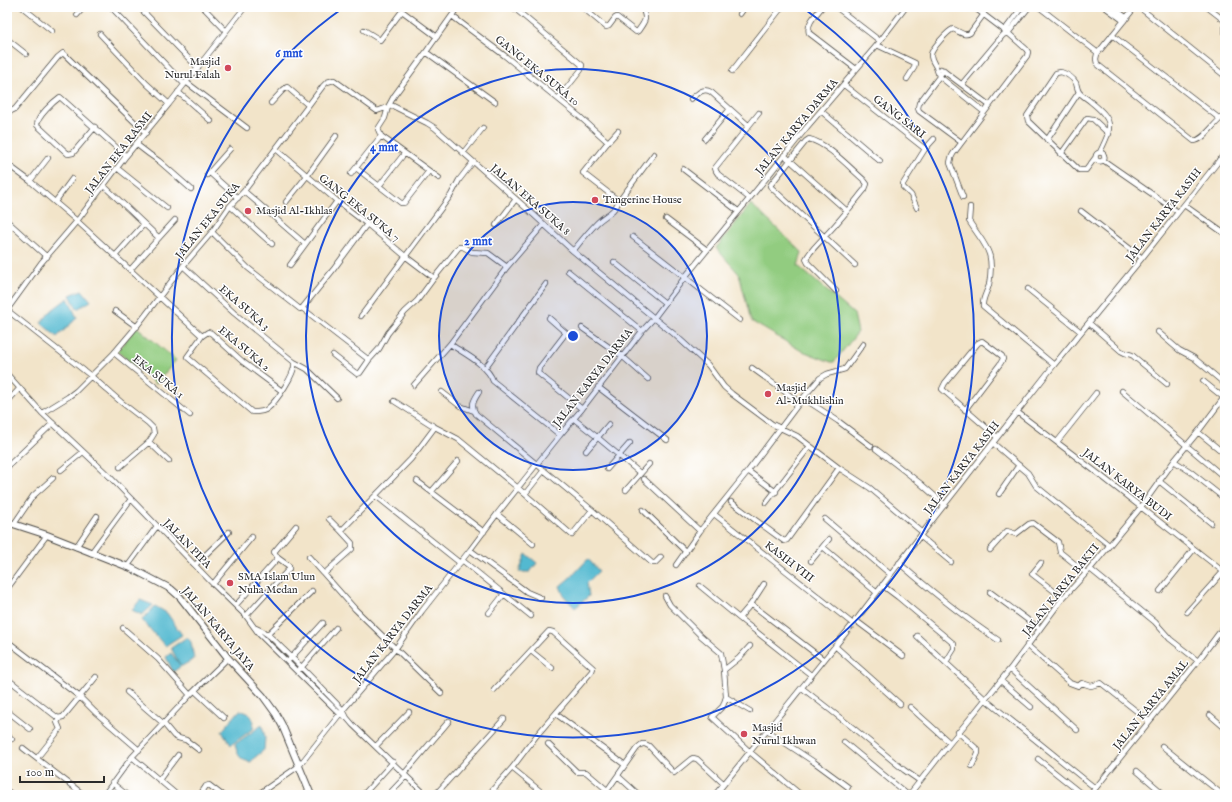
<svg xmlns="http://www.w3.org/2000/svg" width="1232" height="802" viewBox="0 0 1232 802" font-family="'IM FELL English',serif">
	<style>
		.green { fill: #92cc80; stroke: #5e7c56 }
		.water { fill: #52b9d0; stroke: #3e727e }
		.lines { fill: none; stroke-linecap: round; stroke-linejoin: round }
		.street-casing { stroke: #494743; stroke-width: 6 }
		.secondary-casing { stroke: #494743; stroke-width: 8 }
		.street { stroke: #fff; stroke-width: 4.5 }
		.secondary { stroke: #fff; stroke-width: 6 }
		.ring { fill: none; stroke: #1d4ed8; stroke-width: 2 }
		.poi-dot { fill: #d1495b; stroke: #fff; stroke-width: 1.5 }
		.labels { text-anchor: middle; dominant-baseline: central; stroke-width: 3; stroke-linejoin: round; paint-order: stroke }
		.poi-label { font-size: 11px; fill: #2b2b2b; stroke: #fff; text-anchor: start }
		.street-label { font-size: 11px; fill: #2b2b2b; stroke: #fff }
		.centre { fill: #1d4ed8; stroke: #fff; stroke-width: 2 }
		.ring-label { font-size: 12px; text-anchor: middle; font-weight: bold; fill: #1d4ed8; stroke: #fff; stroke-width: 3; stroke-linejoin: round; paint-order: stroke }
	</style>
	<rect width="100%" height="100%" fill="#fff"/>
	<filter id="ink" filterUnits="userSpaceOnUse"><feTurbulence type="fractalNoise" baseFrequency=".025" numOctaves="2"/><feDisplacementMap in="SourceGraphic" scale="8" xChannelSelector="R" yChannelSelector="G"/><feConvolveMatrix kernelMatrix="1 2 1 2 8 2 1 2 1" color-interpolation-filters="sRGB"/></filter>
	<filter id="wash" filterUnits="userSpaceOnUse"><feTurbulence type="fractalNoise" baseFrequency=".012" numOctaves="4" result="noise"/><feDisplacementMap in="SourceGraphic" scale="16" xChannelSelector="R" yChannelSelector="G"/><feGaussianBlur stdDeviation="0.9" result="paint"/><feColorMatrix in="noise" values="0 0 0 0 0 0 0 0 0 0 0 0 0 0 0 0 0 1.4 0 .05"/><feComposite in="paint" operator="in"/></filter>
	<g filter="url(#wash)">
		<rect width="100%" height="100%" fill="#f2e4c9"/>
		<!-- green -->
		<path class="green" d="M751,204L802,252L798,266L854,314L858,332L834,362H831L800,350L751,321L739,274L716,248Z
			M137,327L176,360L156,384L117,351Z"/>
		<!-- water -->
		<path class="water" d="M82,290L91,301L77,309L70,295Z
			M68,298L77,318L57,337L41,323L52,310Z
			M526,554L537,563L530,572H519Z
			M588,559L599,571L587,583L589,596L575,608L564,596L560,586L573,575Z
			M140,600L153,605L142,615L132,610Z
			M155,606L167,613L182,635L165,646L142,620Z
			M187,637L191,642L194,659L182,666H181L173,672L166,657L171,653L180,665L171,648Z
			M240,710L250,714L254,722L253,725L254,728L231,745L222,731Z
			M262,725L265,737L264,750L253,759L251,762C240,761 237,754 235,744Z"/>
	</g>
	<g filter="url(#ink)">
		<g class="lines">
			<!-- street casing -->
			<g class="street-casing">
				<path id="street" d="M22,7L52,31
					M111,7L184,84
					M139,7L198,68
					M203,7L226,31
					M513,7L582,65L581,70L558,99
					M582,7L606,27L609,26L615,18L617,17L636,32L638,31C646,20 647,19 642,7
					M822,7C817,14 806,23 809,33L856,69
					M836,7L880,41
					M1039,7L1098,53
					M1105,7L1124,21
					M1112,7L1127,18
					M1135,7L1097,54L1096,59L1097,64L1194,141C1205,140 1215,121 1225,115
					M1139,7L1225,76
					M1207,7L1225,21
					M740,14L745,7
					M984,14L970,33C964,37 959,31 953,29C948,31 931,49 931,55C931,60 934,63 936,67C937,70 938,73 939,76L984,112
					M77,15L84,7
					M452,16L505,56L579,116L608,142
					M1225,27V33
					M364,30L380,40L402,11L437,37
					M1004,31L1022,7
					M100,34L147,84L169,104
					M1112,35L1220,119
					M7,39L26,54
					M877,45L915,63L914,68L907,79
					M426,52L495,102
					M941,69L989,105
					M944,70L919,103L918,108L919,111L961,142
					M732,71L782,7
					M186,82L247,128
					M962,84L1003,35L1008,33L1029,7
					M844,85L925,149
					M178,92L211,121
					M691,99C698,94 702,87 711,92L748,125
					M271,103L283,90L287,87L308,105
					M7,109L11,111L15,109L58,57L63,53L146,133
					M821,111L880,161
					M95,127L73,153L68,154L37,125C37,117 53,102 60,97L126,156
					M618,131L608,142L583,173L619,201
					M705,139L730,109
					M1047,140L1079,92
					M136,144L149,154L159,161L191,189
					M276,149L337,201L367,224L405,256L434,278
					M1095.5 157a4.5 4.5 0 1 1 9 0a4.5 4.5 0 1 1-9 0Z
					M463,153L483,128
					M1061,154L1087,118L1093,119L1109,134
					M784,155L847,211
					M1095,158L1086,170H1079L1028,121L1027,116L1029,113L1056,73L1061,72C1067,74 1073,78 1076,83C1077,86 1077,89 1079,92C1082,96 1088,99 1091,102C1115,121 1112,127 1100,152
					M1103,160L1178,212
					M1219,160L1225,164
					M7,164L30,181L77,221L202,336L208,332L211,333L243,362L282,391
					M117,168L167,208
					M356,168L401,203H404L429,171
					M683,169L738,211
					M210,173L238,198
					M351,174L381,136
					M207,175L230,149
					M439,178L381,136L378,129L385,118L388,107L394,96L426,52L458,7
					M30,181L48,158
					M104,186L158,237
					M379,186L404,154
					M244,191L305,244
					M963,197L950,163L951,158L953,154L1027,56L1028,52L1026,49L1008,33L975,8
					M749,198L718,174L716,171L715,168L759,113
					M55,202L72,179
					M286,202L307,176L336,136
					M1184,205L1225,234
					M230,206L272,244
					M970,207L969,221C986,248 995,250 989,285C987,292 982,299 983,306L1054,365
					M917,208L911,195L903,187V184L925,149L934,139
					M1081,211L1142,258
					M666,219L707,250
					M7,221L47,257
					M496,225L516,199
					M212,232L248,268L300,309L303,307L333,270L367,224
					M633,237L740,320
					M573,251C581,241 588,232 597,223C606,214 613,214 619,201L654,154
					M115,256L144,224
					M614,262L665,303
					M290,265L337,201
					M183,266L234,313L294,362L307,369L337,398
					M130,270L175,220
					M568,271L642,331
					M1028,289L1081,332
					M836,291L808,263L806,259C810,251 818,244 824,237C839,222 852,205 865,189L867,184L864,180C850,168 827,143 809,139L806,141L772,183L770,186L773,189L855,265
					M302,308L369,360L360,373L357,374L333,355
					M7,310L41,263L77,221L126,156L169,104L245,7
					M7,310L91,376L121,402L148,423L153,428L154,434L149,442L120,467
					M115,311L137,327
					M361,316L451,195L459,180L473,162
					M549,318L566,333L539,368L538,373L582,409
					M1089,323L1121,351L1125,353L1132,355L1167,384
					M582,328L622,356L648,379
					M1158,332L1179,350L1194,358L1225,384
					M202,336L187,357L252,412C256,412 264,412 267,409C276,402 297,372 294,362
					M450,344C463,353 488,365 493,381L560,435
					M114,353L190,415
					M369,360L379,349L388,333L405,312L417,301L434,278L459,247H463L472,252L488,253L507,267
					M485,368L546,284
					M752,368L799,402
					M7,374L42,413L110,477L213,584L246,616L259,634L340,714L347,718
					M1203,381L1224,398
					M414,385L450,344L507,267L544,224
					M598,387L667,440
					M1122,391L1225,478
					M442,392L460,406L474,411
					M479,392C474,400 470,405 476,414L592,510L652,563H655L661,557
					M803,398L838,421L871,446
					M394,401L435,427L458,439L518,488L572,535L592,510
					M7,402L20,388
					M965,410L1000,364L1003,359L1002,356L982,341L978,343L945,383L942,389L997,437
					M1017,412L1100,475L1225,573
					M42,413L68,397L76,391L114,353L137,326L183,266L212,232L230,206L244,191L323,86L327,82L334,80L377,111L388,107L393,106L427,123L435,128L534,215L573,251L654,318L674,334L708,365L724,387L732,394L772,424L797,436L839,468L870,488L922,532
					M574,419L597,437L640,473
					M1198,432L1225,454
					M149,442L169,461
					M1057,442L1096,393
					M993,443L1028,473L1036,486L1109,545
					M876,449L920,483L945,505
					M586,451L609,424
					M1174,461L1191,472L1225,499
					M7,467L53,423
					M607,469L630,443
					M61,470L83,452
					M748,471L776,492
					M644,479L700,531
					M417,481L484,532
					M1159,481L1211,523
					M626,490L649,464
					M432,491L458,461
					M525,494L544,470
					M999,494L1019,465
					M376,496L460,563
					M731,502L784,541L787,540L839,468
					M766,503L810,446
					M643,510L686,552
					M497,514L533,544
					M714,514L853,624
					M329,519L341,531
					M825,519L890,574
					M14,524L33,496L53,478
					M920,536L951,562
					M76,547L97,516
					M823,547L876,592
					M470,550L527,592L541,598
					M990,550L1007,531L1016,534L1029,524L1033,523L1058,542L1060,552L1086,573
					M91,553L131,499
					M309,557L355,609L441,693
					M462,560L531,616
					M811,561L829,539
					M899,563C930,590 963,617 998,640
					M1041,563L1032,574L1063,598
					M195,565L229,532
					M676,565L700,531L748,471L803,398L820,378L827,374L845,369L863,344
					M127,567L157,526
					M1090,569L1155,622L1170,639L1198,661
					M325,573L352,549V543L341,531L411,459L435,427
					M213,584L252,537
					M882,585L898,597L954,644V649L946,662
					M700,586L739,618L811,675
					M7,589L47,535
					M1160,591L1194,549
					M990,592L1040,629
					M665,596L670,605L701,636L721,653L724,670L726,697L723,706L712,717L750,752L801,795
					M751,604L824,660
					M236,605L278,558
					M1187,612L1223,572
					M489,613L504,594
					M246,616L289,569V566L278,558L274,552L296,526
					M739,618L751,604L764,584
					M855,620L903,656
					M123,628L158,659L190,695
					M256,628C267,632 275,641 283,649C304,669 323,690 343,710L347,718L353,725L426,795
					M268,634L312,591
					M917,636L986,700L1095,788
					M7,641L80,697L95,712L139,750
					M1027,645L1070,683L1078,686L1082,683L1091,686L1101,683L1149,721
					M835,646L900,704
					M531,651L552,668
					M290,659L323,623
					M300,669L336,628
					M1010,669L1077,730
					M724,670L739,658L750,646
					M9,680L58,718L63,717L96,677
					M1001,681L1031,707
					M802,688L852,727L904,770L920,781
					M195,691L224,718
					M127,692L164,724L174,736L178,738L186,740L199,750
					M726,697L750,711
					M910,707L950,743
					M7,711L30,729
					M556,714L625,765
					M1210,715L1225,728
					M767,731L814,762L848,787
					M958,732L978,750V753L972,766
					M7,735L12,739
					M844,742L908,795
					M548,744L577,772H586L607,790
					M376,746L409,712
					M1162,746L1223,795
					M23,748L84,795
					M1224,751L1225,752
					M132,757L177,795
					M37,758L60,729L57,722L60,718
					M1038,759L1083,795
					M512,768L545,795
					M1137,771L1165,795
					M404,774L449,721
					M618,776L639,795
					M159,780L178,755
					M112,783L127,795
					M493,789L499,795
					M7,791L13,795
					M104,795L132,757L190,695L228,658
					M200,795L206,786L209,785L222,795
					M257,795L299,766L343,710L396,648L422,611L470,550L497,514L560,435L582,409L642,331L654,318L685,277L768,176L807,127L877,45L906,7
					M363,795L393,762
					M388,795L406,776
					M435,795L504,719
					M488,795L512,768L537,735L592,671L593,668L553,632L549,631L494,690
					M604,795L637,748L642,744H645L649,746L674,773L691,759L693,758L697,759L724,784
					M715,795L853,624L920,536L1054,365L1142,258L1225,153
					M909,795L950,743L1010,669L1063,598L1090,569L1141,507L1174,461L1198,432L1225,396
					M1090,795L1198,661L1225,625"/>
			</g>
			<!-- secondary casing -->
			<g class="secondary-casing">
				<path id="secondary" d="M7,522L47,535L131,568L171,589L180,597L228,658L263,696L276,714L282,725L311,795"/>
			</g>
			<!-- street -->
			<use href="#street" class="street"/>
			<!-- secondary -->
			<use href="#secondary" class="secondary"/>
		</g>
	</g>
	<!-- distance rings -->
	<circle cx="573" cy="336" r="134" fill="#1d4ed8" fill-opacity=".12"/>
	<g class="ring">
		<circle cx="573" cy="336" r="134"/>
		<circle cx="573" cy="336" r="267"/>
		<path d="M803 8A401 401 0 1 1 343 8"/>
	</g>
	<!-- markers -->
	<g class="poi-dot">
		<circle cx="228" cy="68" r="4"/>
		<circle cx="595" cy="200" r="4"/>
		<circle cx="248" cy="211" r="4"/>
		<circle cx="768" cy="394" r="4"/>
		<circle cx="230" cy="583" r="4"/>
		<circle cx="744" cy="734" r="4"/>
	</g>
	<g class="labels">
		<!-- poi labels -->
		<g class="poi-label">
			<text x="220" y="62" text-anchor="end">Masjid<tspan x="220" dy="13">Nurul Falah</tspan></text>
			<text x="603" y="200">Tangerine House</text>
			<text x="256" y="211">Masjid Al-Ikhlas</text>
			<text x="776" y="388">Masjid<tspan x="776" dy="13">Al-Mukhlishin</tspan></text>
			<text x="238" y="577">SMA Islam Ulun<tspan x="238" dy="13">Nuha Medan</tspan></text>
			<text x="752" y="728">Masjid<tspan x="752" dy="13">Nurul Ikhwan</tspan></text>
		</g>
		<!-- street labels -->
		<g class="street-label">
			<text transform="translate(537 71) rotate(39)">GANG EKA SUKA 10</text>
			<text transform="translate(899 117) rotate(38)">GANG SARI</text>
			<text transform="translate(797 127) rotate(-50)">JALAN KARYA DARMA</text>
			<text transform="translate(119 153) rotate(-52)">JALAN EKA RASMI</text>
			<text transform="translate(530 200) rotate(41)">JALAN EKA SUKA 8</text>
			<text transform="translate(359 208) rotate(39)">GANG EKA SUKA 7</text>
			<text transform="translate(1164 215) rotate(-52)">JALAN KARYA KASIH</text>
			<text transform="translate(208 221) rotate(-51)">JALAN EKA SUKA</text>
			<text transform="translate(244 308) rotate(41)">EKA SUKA 3</text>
			<text transform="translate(244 349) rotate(40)">EKA SUKA 2</text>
			<text transform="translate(158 377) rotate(39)">EKA SUKA 1</text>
			<text transform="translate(593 378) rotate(-52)">JALAN KARYA DARMA</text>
			<text transform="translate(962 468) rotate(-52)">JALAN KARYA KASIH</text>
			<text transform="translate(1127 485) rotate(38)">JALAN KARYA BUDI</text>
			<text transform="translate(187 544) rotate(46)">JALAN PIPA</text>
			<text transform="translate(789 562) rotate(38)">KASIH VIII</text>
			<text transform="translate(1061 590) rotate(-51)">JALAN KARYA BAKTI</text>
			<text transform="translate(218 629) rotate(50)">JALAN KARYA JAYA</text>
			<text transform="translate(393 634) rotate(-52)">JALAN KARYA DARMA</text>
			<text transform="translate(1151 705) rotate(-51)">JALAN KARYA AMAL</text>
		</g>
	</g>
	<circle cx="573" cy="336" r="6" class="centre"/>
	<g class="ring-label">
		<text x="289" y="57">6 mnt</text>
		<text x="384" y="151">4 mnt</text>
		<text x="478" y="245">2 mnt</text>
	</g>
	<!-- margin -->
	<rect width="1232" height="802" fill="none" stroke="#fff" stroke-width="24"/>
	<!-- scale -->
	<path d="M20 776v6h84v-6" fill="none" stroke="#2b2b2b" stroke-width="2"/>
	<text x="26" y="776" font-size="12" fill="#2b2b2b" stroke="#ffffff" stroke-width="3" paint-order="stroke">100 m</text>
</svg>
